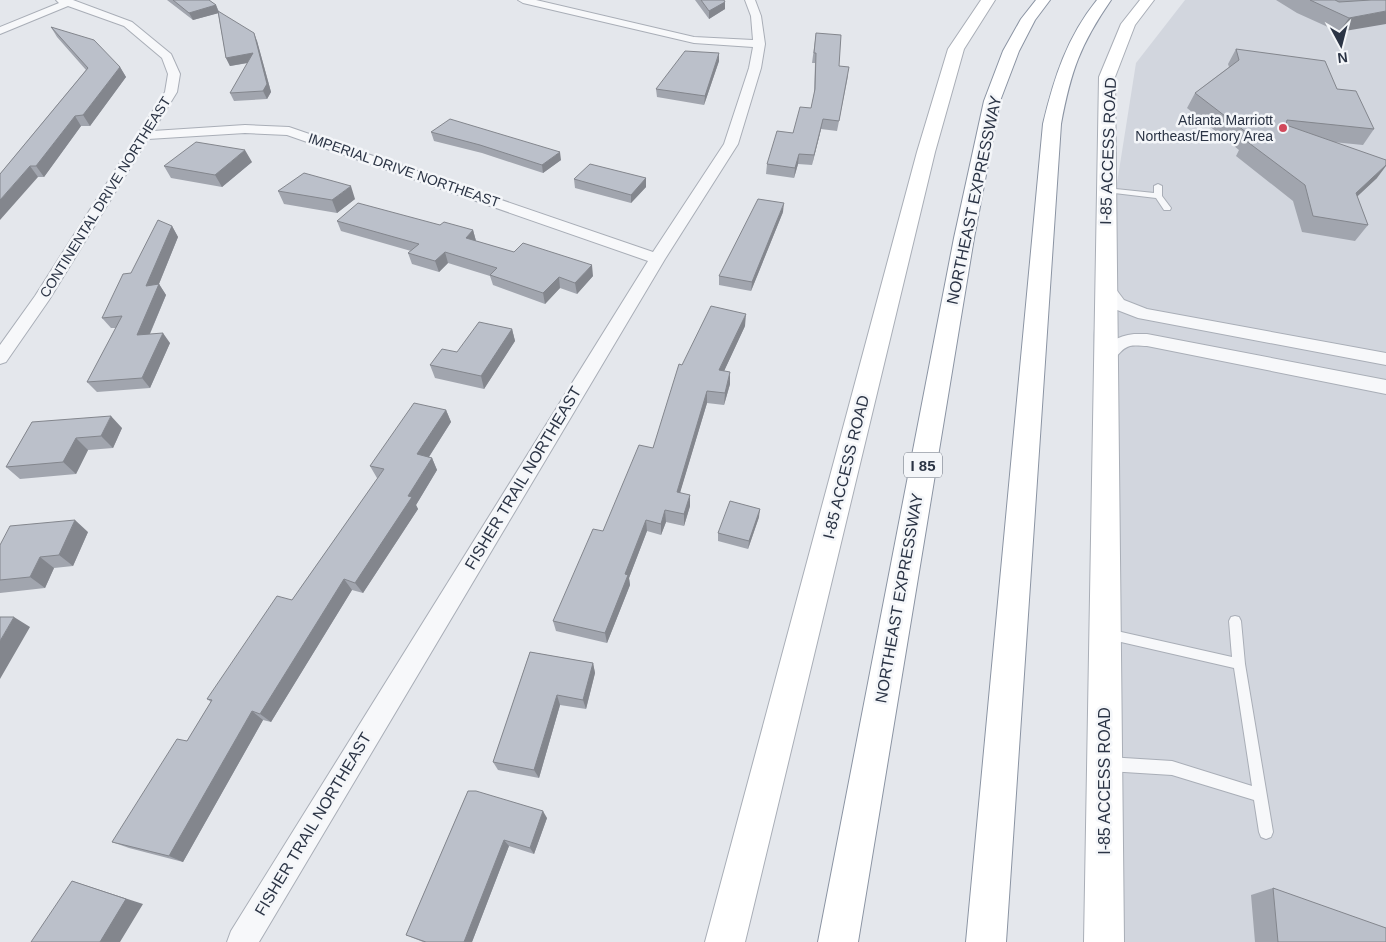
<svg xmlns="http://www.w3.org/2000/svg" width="1386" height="942" viewBox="0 0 1386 942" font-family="Helvetica,sans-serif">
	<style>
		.built { fill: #d2d6de }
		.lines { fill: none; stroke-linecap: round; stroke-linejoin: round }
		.lane-casing { stroke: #a9aeb7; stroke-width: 2 }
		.street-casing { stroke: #a9aeb7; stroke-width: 2 }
		.secondary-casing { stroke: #a9aeb7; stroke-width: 2 }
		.highway-casing { stroke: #8b94a3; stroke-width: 2 }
		.lane { fill: #f7f8fa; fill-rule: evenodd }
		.street { fill: #f7f8fa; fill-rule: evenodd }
		.secondary { fill: #fff; fill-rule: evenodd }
		.highway { fill: #fff; fill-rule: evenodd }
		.wall { fill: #a1a5ae }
		.shaded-wall { fill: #83868d }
		.building { fill: #bbc0ca; stroke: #83868d }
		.poi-dot { fill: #d1495b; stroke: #f4f6f9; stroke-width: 2 }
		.labels { text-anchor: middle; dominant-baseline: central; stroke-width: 5; stroke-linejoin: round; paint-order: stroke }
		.far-poi-label { font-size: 14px; fill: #2b3445; stroke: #f4f6f9; text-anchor: end }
		.far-street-label { font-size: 14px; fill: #2b3445; stroke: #f4f6f9 }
		.shield { fill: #f4f6f9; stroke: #676e7b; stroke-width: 1 }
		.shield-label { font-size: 15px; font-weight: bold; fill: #2b3445 }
		.street-label { font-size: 16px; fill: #2b3445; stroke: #f4f6f9 }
	</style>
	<rect width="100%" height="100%" fill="#e4e7ec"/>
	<!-- built -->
	<path class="built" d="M1185,0H1386V942H1103L1093,335L1136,63Z"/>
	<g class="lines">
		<!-- lane casing -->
		<g class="lane-casing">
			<path id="lane" d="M1158,184L1162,186V196L1171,208L1170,210H1164L1156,198L1106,192L1102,190L1106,188L1154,193V186Z
				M1235,616L1239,617L1241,621L1245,664L1273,832L1271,837L1266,839L1261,837L1259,832L1254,800L1172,775L1108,771L1103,769L1101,764L1103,759L1108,757L1172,761L1252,786L1234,668L1108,639L1104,638L1102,634L1104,630L1108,629L1232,657L1229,621L1231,617Z"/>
		</g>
		<!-- street casing -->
		<g class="street-casing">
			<path id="street" d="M56,0H73L132,22L171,54L180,74L177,92L153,131L245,125L289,127L653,252L724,144L749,68L753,47L694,43L523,3L518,0H536L694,37L753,40L751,16L745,0H755L761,16L765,44L761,68L738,144L665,259L259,942H227L231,931L648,261L287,135L245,133L148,139L49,300L6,362L0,364V345L35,296L165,92L168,74L162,58L124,26L68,6L0,34V27L59,3Z
				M1106,283L1112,284L1124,300L1147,309L1386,353V365L1138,318L1112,308L1098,288L1100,284Z
				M1134,334H1147L1386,380V394L1147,346C1142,346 1135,345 1130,346C1116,350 1116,367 1100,362L1097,358C1106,343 1117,336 1134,334Z"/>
		</g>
		<!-- secondary casing -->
		<g class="secondary-casing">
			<path id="secondary" d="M981,0H995L964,49L935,152L745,942H705L917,152L948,49Z
				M1140,0H1154L1135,25L1115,77L1124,942H1084L1099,77L1121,24Z"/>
		</g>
		<!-- highway casing -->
		<g class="highway-casing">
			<path id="highway" d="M1036,0H1050L1035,20L1019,51L1000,101L974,238L858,942H818L954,238L984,101L1003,51L1021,19Z
				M1097,0H1111C1080,45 1071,71 1061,124L1006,942H966L1043,124C1054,78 1067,37 1097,0Z"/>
		</g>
		<!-- lane -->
		<use href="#lane" class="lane"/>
		<!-- street -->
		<use href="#street" class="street"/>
		<!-- secondary -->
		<use href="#secondary" class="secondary"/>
		<!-- highway -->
		<use href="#highway" class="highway"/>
	</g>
	<!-- wall -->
	<path class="wall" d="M167,0H209L216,5L219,12L257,41L271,92L267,99L234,101L230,93L248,63L230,66L226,58L218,13L193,20Z
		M695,0H724L725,9L709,19Z
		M1276,0H1386L1339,32L1297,13Z
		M51,27L120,67L126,77L90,126H81L44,177H38L0,174L86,70L57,37Z
		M816,33L839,66L848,76L837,131L821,129L812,165L798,164L794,178L766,174L767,164L793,133L811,108L814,94L815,63H812Z
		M1236,49L1337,89L1374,129L1363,145L1333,142L1377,178L1357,196L1368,225L1355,241L1302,232L1293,201L1236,156L1239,150L1187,108L1195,93L1229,67L1228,64Z
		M719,53V61L704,105L657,97L656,89Z
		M431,132L561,160L543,173L482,153L434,141Z
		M252,162L222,187L171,178L164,166Z
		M646,178V187L631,203L575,188L574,179Z
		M278,191L355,199L337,213L284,204Z
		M783,212L751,291L719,285V276Z
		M337,221L440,225L473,230L476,241L593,276L577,294L560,288L545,304L493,285L490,276L448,263L439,272L412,264L408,253L411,251L341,231Z
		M172,226L178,237L159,284L166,295L150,334L170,343L150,388L97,392L87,382L116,328H111L102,318L131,273Z
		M745,326L724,371L730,384L724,405L707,403L680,492L690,506L684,526L666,522L661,535L647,531L629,578L630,585L607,643L556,631L553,621L603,531L653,448L682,365Z
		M512,329L515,341L484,389L435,378L430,365L457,352Z
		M446,410L451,422L429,457L432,458L437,470L416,505L418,509L363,593L352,590L271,722L263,720L183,862L129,848L112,842L187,741L211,702L207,699L292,600L378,478H377L370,466Z
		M32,422L122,428L113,448L88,450L76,474L20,479L6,467Z
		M759,517L748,549L718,541V533Z
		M88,532L73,566L54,568L45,588L0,593V545Z
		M530,652L593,663L595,673L586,709L560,705L539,778L498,770L493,762Z
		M468,791L547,818L534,854L509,846L472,942H423L406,935Z
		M1273,888L1386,942H1255L1251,895Z"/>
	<!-- shaded-wall -->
	<path class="shaded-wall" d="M725,2V9L709,19V11Z
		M216,5L219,13L193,20L189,13Z
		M1386,11V24L1339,32L1349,18Z
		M254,33L257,41L271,92L267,99L263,91Z
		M253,53L257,61L230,66L226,58Z
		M719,53V61L704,105L705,96Z
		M120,67L126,77L90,126L83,115Z
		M75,116L81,126L44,177L36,166Z
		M823,119L821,129L812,165L814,155Z
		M245,150L252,162L222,187L215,175Z
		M560,152L561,160L543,173L542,165Z
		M799,154L798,164L794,178L795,168Z
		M1386,165V166L1377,178L1344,209L1356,193Z
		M30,166L38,177L0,220V200Z
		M646,178V187L631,203V195Z
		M351,186L355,199L337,213L332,200Z
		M784,203L783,212L751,291L752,282Z
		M172,226L178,237L154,296L146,286Z
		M473,230L476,241L466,238Z
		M445,252L448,263L439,272L435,261Z
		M592,265L593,276L577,294L575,283Z
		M559,277L560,288L545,304L543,293Z
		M159,284L166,295L145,345L137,335Z
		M746,314L745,326L719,382V370Z
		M512,329L515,341L484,389L481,376Z
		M163,333L170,343L150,388L142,378Z
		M730,372V384L724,405L725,393Z
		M707,391V403L677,503V492Z
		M446,410L451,422L423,466L417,454Z
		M111,416L122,428L113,448L101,436Z
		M76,438L88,450L76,474L63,462Z
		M432,458L437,470L416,505L418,509L363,593L355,583L408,496Z
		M690,495V506L684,526V514Z
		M760,509L759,517L748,549L749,541Z
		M665,510L666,522L661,535V524Z
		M75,520L88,532L73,566L59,555Z
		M646,520L647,531L629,578L630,585L607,643L605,633L625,574Z
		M40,557L54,568L45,588L30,577Z
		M344,579L352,590L271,722L260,714Z
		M14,617L30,627L0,679V641Z
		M593,663L595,673L586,709L583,700Z
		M557,695L560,705L539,778L534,770Z
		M252,711L263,720L183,862L169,856Z
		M543,811L547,818L534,854L530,848Z
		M504,840L509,846L472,942H464Z
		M72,881L143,904L120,942H100Z"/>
	<!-- building -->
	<path class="building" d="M173,0H209L216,5L189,13Z
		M701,0H724L725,2L709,11Z
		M1310,0H1335L1339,2L1371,0H1386V11L1349,18Z
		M218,11L254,33L267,84L263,91L230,93L253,53L226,58Z
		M51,27L94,40L120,67L83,115L75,116L36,166H30L0,200V174L88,68Z
		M816,33L841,35L839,66L849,67L839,121L823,119L814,155L799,154L795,168L767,164L777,131L793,133L800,107L811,108L815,89L816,53H814Z
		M1236,49L1325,61L1337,89L1356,91L1374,129L1287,120L1286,125L1386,160V165L1356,193L1368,225L1313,216L1305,185L1245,140L1255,139L1195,93L1239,60Z
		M685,51L719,53L705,96L656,89Z
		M450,119L560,152L542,165L480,145L431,132Z
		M196,142L245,150L215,175L164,166Z
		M590,164L646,178L631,195L574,179Z
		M304,173L351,186L332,200L278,191Z
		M758,199L784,203L752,282L719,276Z
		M358,203L440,225L444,222L473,230L466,238L514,252L523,243L592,265L575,283L559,277L543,293L490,275L497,268L445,252L435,261L408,253L419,244L337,221Z
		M158,220L172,226L146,286L159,284L137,335L163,333L142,378L87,382L122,316L102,318L123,274L131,273Z
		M711,306L746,314L719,370L730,372L725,393L707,391L677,492L690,495L684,514L665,510L661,524L646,520L625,574L628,575L605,633L553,621L593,529L603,531L639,445L653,448L679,364L682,365Z
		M479,322L512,329L481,376L430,365L442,349L457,352Z
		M414,403L446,410L417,454L432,458L408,496L412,497L355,583L344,579L260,714L252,711L169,856L112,842L177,739L187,741L212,700L207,699L277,596L292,600L384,469L370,466Z
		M111,416L101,436L76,438L63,462L6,467L32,422Z
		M730,501L760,509L749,541L718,533Z
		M75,520L59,555L40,557L30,577L0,580V545L10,526Z
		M0,617H14L0,641Z
		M530,652L593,663L583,700L557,695L534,770L493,762Z
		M468,791H476L543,811L530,848L504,840L464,942H426L406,935Z
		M72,881L126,899L100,942H31Z
		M1273,888L1386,928V942H1278Z"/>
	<!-- markers -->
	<circle class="poi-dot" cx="1283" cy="128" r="5"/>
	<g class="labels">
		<!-- far-poi labels -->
		<g class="far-poi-label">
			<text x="1273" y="120">Atlanta Marriott<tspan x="1273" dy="16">Northeast/Emory Area</tspan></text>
		</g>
		<!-- far-street labels -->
		<g class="far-street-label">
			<text transform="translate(404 170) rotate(19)">IMPERIAL DRIVE NORTHEAST</text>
			<text transform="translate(105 197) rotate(-58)">CONTINENTAL DRIVE NORTHEAST</text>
		</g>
		<!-- shield labels -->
		<rect class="shield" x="904" y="452.5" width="38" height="25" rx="4"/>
		<g class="shield-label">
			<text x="923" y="465">I 85</text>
		</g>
		<!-- street labels -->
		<g class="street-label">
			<text transform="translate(1108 151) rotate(-88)">I-85 ACCESS ROAD</text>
			<text transform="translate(974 200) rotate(-78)">NORTHEAST EXPRESSWAY</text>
			<text transform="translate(846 467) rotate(-76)">I-85 ACCESS ROAD</text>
			<text transform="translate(523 478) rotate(-59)">FISHER TRAIL NORTHEAST</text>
			<text transform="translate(899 598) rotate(-80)">NORTHEAST EXPRESSWAY</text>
			<text transform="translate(1104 781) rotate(-90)">I-85 ACCESS ROAD</text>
			<text transform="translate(313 824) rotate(-59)">FISHER TRAIL NORTHEAST</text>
		</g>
	</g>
	<!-- north arrow -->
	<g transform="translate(1341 45) rotate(173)" stroke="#f4f6f9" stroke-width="4" paint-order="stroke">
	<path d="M0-4L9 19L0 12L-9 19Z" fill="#2b3445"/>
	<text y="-8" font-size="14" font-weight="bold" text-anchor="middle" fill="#2b3445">N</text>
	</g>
</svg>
